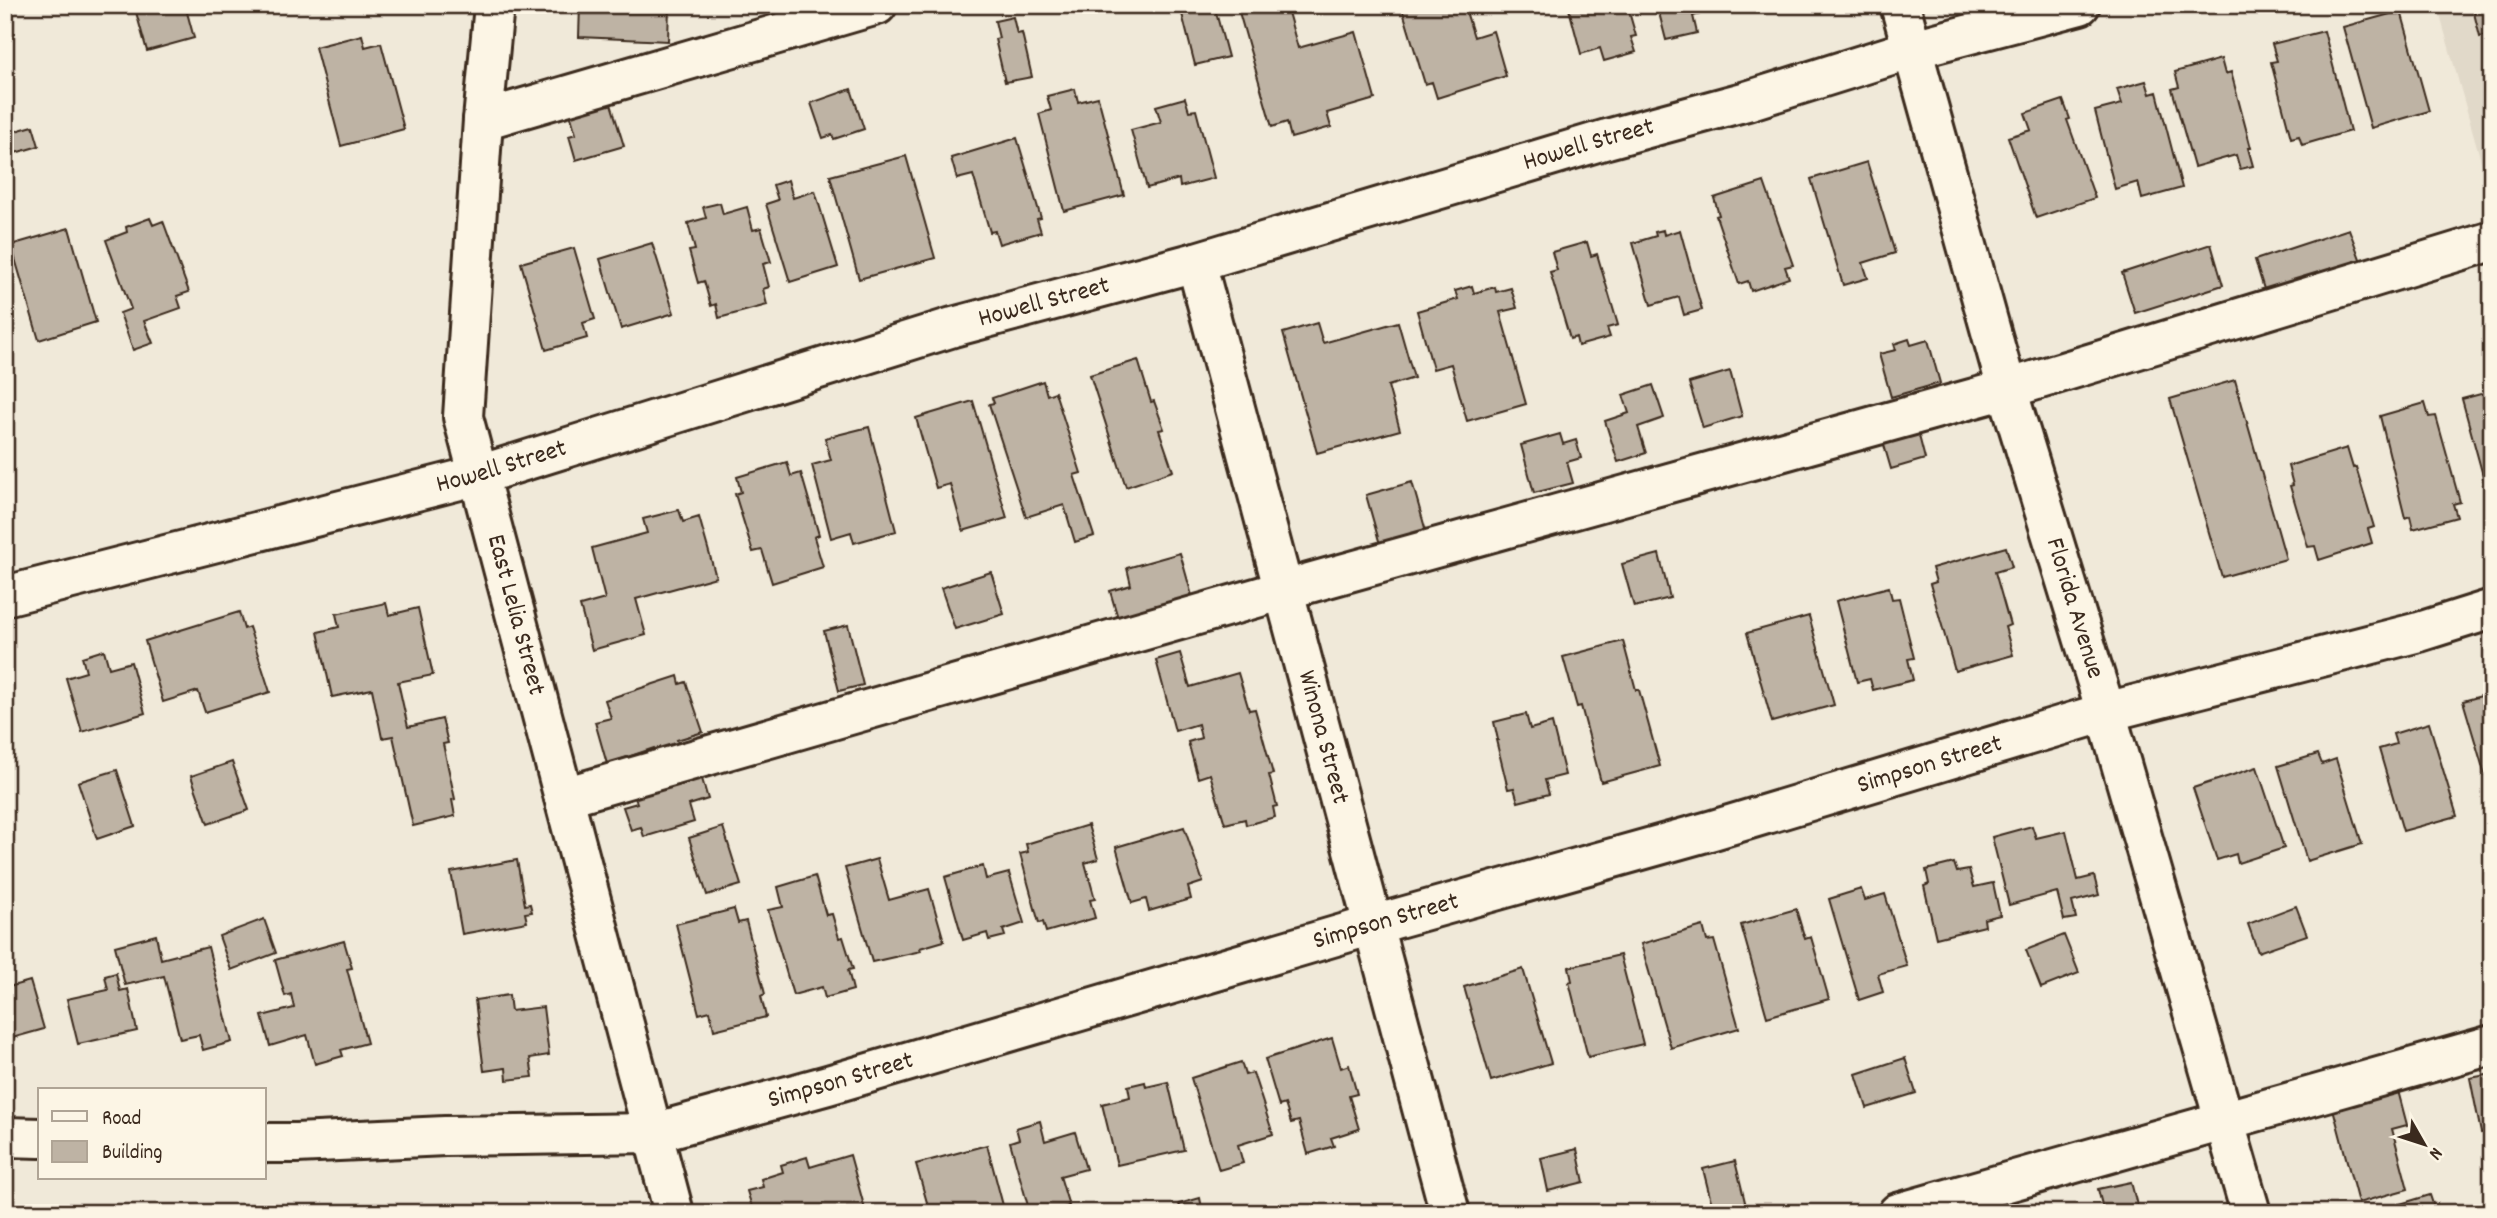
<svg xmlns="http://www.w3.org/2000/svg" width="2497" height="1218" viewBox="0 0 2497 1218" font-family="Dekko,sans-serif">
	<style>
		.built { fill: #e1d9c9 }
		.building { fill: #beb3a4; stroke: #3b2a1e; stroke-width: 2 }
		.lines { fill: none; stroke-linecap: round; stroke-linejoin: round }
		.minor-casing { stroke: #3b2a1e; stroke-width: 44 }
		.minor { stroke: #fcf5e5; stroke-width: 38 }
		.labels { text-anchor: middle; dominant-baseline: central; stroke-width: 7; stroke-linejoin: round; paint-order: stroke }
		.street-label { font-size: 26px; fill: #3b2a1e; stroke: #fcf5e5 }
	</style>
	<rect width="100%" height="100%" fill="#f0e9d9"/>
	<filter id="ink" filterUnits="userSpaceOnUse"><feTurbulence type="fractalNoise" baseFrequency=".0143" numOctaves="2"/><feDisplacementMap in="SourceGraphic" scale="14" xChannelSelector="R" yChannelSelector="G"/><feConvolveMatrix kernelMatrix="1 2 1 2 8 2 1 2 1" color-interpolation-filters="sRGB"/></filter>
	<g filter="url(#ink)">
		<!-- built -->
		<path class="built" d="M2437,5H2492V200Z"/>
		<!-- building -->
		<path class="building" d="M134,5H185L194,38L147,51Z
			M580,5H669L668,41L579,37Z
			M1214,5L1228,57L1195,65L1180,6Z
			M1237,5H1286L1298,48L1356,32L1375,99L1327,113L1331,127L1291,138L1287,122L1272,127Z
			M1401,5H1464L1474,37L1493,31L1506,76L1437,98L1432,82L1425,84Z
			M1568,5H1627L1636,36L1631,37L1636,52L1604,61L1600,48L1581,54Z
			M1657,5H1735L1693,16L1697,33L1666,40Z
			M2472,5H2492V34L2480,37Z
			M2401,11L2429,111L2371,128L2343,27Z
			M1013,17L1017,34L1022,33L1032,77L1005,82L995,39L999,38L995,21Z
			M2324,31L2350,131L2302,145L2299,136L2291,138L2271,62L2277,61L2272,44Z
			M362,35L365,47L381,43L404,129L341,146L315,47Z
			M2221,59L2225,74L2231,72L2251,148H2248L2253,166L2240,169L2236,155L2194,167L2172,89L2179,87L2175,72Z
			M2146,81L2150,94L2157,92L2182,188L2142,199L2138,182L2115,189L2095,111L2122,104L2117,89Z
			M851,89L864,129L834,139L832,135L823,138L811,103Z
			M1075,89L1078,102L1098,97L1124,195L1064,211L1039,114L1051,110L1047,96Z
			M608,94L624,146L576,160L569,136L576,134L568,107Z
			M1185,98L1189,111L1196,110L1214,178L1180,187L1179,179L1147,188L1131,130L1161,122L1156,106Z
			M2063,100L2070,119L2067,120L2095,198L2036,218L2008,137L2031,130L2025,113Z
			M33,126L39,146L5,156V134Z
			M1017,138L1041,218L1037,219L1041,232L999,244L995,231L990,232L973,175L957,179L951,158Z
			M906,156L935,258L859,279L830,176Z
			M1867,162L1895,253L1863,263L1868,278L1843,285L1811,179Z
			M788,180L793,198L815,191L838,267L790,282L766,204L778,200L773,185Z
			M1764,182L1793,265L1785,267L1789,278L1751,291L1748,281L1739,284L1716,216L1719,215L1714,198Z
			M720,203L723,214L747,207L753,230L761,228L771,262L763,264L769,287L763,289L767,305L719,318L716,304L711,306L704,281L698,283L689,251L695,250L688,223L706,218L703,207Z
			M150,218L153,225L163,221L189,292L177,296L181,308L144,321L153,343L133,350L120,313L131,309L106,240L127,232L126,227Z
			M69,228L96,322L39,340L11,245Z
			M2349,229L2363,267L2267,299L2255,260Z
			M1663,230L1664,235L1680,230L1702,310L1684,315L1679,297L1651,305L1633,243L1656,236L1655,232Z
			M1587,242L1591,256L1597,254L1618,325L1607,328L1610,337L1578,346L1576,337L1570,339L1550,272L1557,270L1552,252Z
			M652,243L674,313L621,329L600,259Z
			M2211,244L2223,285L2135,313L2122,273Z
			M574,248L595,319L583,323L587,338L546,350L521,263Z
			M1472,286L1474,293L1495,287L1496,292L1511,288L1517,308L1500,312L1526,404L1467,421L1451,364L1433,369L1417,311L1458,299L1455,291Z
			M1398,322L1414,378L1388,386L1400,430L1317,453L1283,333L1317,323L1323,343Z
			M1909,339L1911,345L1928,340L1940,383L1891,397L1879,354L1896,350L1894,344Z
			M1138,360L1151,402L1154,401L1164,429L1159,430L1173,471L1126,487L1090,375Z
			M1730,371L1742,416L1703,428L1689,383Z
			M2235,380L2286,559L2222,577L2170,399Z
			M1043,381L1047,395L1055,392L1081,473L1074,475L1094,536L1075,542L1064,505L1026,517L989,404L994,403L992,398Z
			M1653,385L1664,418L1638,427L1646,453L1618,462L1605,421L1629,413L1623,395Z
			M2492,391V481L2485,483L2462,399Z
			M973,401L1007,518L963,531L950,484L936,488L916,418Z
			M2425,403L2429,417L2436,416L2460,502L2453,504L2457,517L2413,529L2410,516L2405,518L2380,416Z
			M869,427L896,531L854,543L851,532L831,538L812,465L831,460L825,438Z
			M1917,428L1925,459L1891,469L1882,438Z
			M1560,434L1563,444L1576,440L1581,458L1567,462L1573,483L1534,493L1521,445Z
			M2347,448L2353,468L2356,467L2374,527L2368,529L2372,543L2319,560L2315,546L2308,547L2290,486L2293,485L2288,466Z
			M787,462L791,476L801,473L819,535L814,537L823,567L772,583L762,550L753,552L735,494L741,492L737,477Z
			M1412,482L1427,535L1381,548L1366,495Z
			M679,510L683,522L699,517L716,577L636,599L646,635L592,650L580,606L605,599L592,548L647,533L643,519Z
			M2006,547L2012,567L1995,572L2010,625L2005,627L2013,655L1955,671L1930,584L1936,582L1932,568Z
			M1180,553L1194,603L1118,618L1110,591L1131,585L1127,568Z
			M1659,554L1670,598L1634,607L1622,564Z
			M991,572L1004,614L955,629L941,588Z
			M1889,587L1892,599L1899,598L1914,658L1908,659L1913,680L1873,690L1870,679L1857,682L1836,601Z
			M386,603L389,615L418,608L433,675L398,682L408,727L442,719L448,743L443,744L455,799L452,800L455,816L413,826L393,736L382,738L372,689L332,697L318,632L339,627L336,614Z
			M239,612L244,629L249,627L270,692L205,712L198,691L163,702L145,641Z
			M1809,616L1834,705L1772,722L1747,633Z
			M848,625L863,685L839,691L824,631Z
			M1623,641L1636,690H1639L1660,766L1601,782L1581,706L1577,707L1563,657Z
			M104,650L109,668L131,662L145,713L82,732L66,678L86,672L82,657Z
			M1180,653L1190,687L1238,673L1249,710L1255,709L1273,774L1269,775L1277,806L1273,807L1275,817L1246,825L1245,819L1225,824L1210,774L1198,778L1188,742L1201,738L1198,724L1175,731L1156,660Z
			M678,676L680,684L686,682L703,732L677,740L680,748L657,755L654,748L607,764L595,722L611,718L605,700Z
			M2492,693V773L2485,775L2463,701Z
			M1526,714L1530,729L1552,723L1565,775L1545,780L1549,794L1518,802L1514,788L1508,789L1496,740H1498L1494,722Z
			M2429,723L2457,816L2403,831L2379,749L2396,744L2393,734Z
			M2318,754L2322,764L2336,759L2362,844L2307,861L2278,766Z
			M232,762L249,810L208,824L191,776Z
			M2257,767L2284,848L2238,863L2236,854L2217,860L2193,788Z
			M117,770L135,826L97,839L78,782Z
			M700,772L708,799L689,805L694,822L644,837L641,827L631,830L623,807L637,803L633,793Z
			M1088,825L1098,859L1085,863L1095,899L1090,900L1095,918L1046,932L1043,922L1039,923L1020,854L1028,852L1026,844Z
			M2032,826L2036,838L2066,831L2078,880L2094,876L2099,895L2072,902L2076,918L2064,920L2057,892L2009,905L1992,837Z
			M723,827L741,885L707,895L689,838Z
			M1184,827L1203,882L1188,887L1191,899L1149,911L1146,899L1132,903L1116,847Z
			M877,859L889,900L929,889L944,941L920,948L921,951L872,962L845,868Z
			M517,860L525,905L530,904L532,912L525,913L527,922L462,934L451,872Z
			M1954,863L1957,872L1969,870L1974,887L1993,883L2000,915L1984,919L1985,926L1936,938L1924,886L1929,884L1926,870Z
			M983,866L986,879L1009,873L1024,923L1003,930L1005,936L989,940L987,933L963,940L945,877Z
			M815,876L826,915L832,914L839,938L843,937L853,969L848,970L853,990L825,998L822,987L793,995L768,910L783,907L778,887Z
			M1861,889L1865,900L1885,894L1907,966L1878,974L1883,992L1859,1000L1829,899Z
			M2296,906L2307,935L2258,952L2248,924Z
			M734,909L738,923L746,921L765,994L761,996L766,1017L714,1030L710,1011L699,1014L676,924Z
			M1796,909L1805,939L1811,937L1829,999L1767,1017L1741,925Z
			M264,919L276,953L231,970L219,936Z
			M1703,926L1707,941L1714,940L1739,1028L1671,1048L1641,944Z
			M156,935L161,959L208,947L232,1042L203,1050L199,1035L180,1039L164,976L125,985L115,946Z
			M2064,935L2079,973L2041,988L2026,950Z
			M344,941L352,968L347,969L367,1043L341,1050L343,1056L315,1064L307,1035L270,1046L262,1016L294,1008L291,994L285,996L275,960Z
			M1620,955L1643,1044L1588,1057L1569,982L1572,981L1569,967Z
			M1523,969L1551,1063L1491,1081L1464,987Z
			M116,973L120,991L128,989L137,1031L78,1044L67,999L108,990L105,976Z
			M30,981L44,1029L5,1040V988Z
			M509,995L511,1011L543,1007L549,1055L530,1058L533,1077L507,1080L506,1068L484,1071L475,1000Z
			M1332,1038L1341,1068L1349,1065L1357,1094L1349,1096L1359,1129L1331,1138L1334,1146L1308,1154L1299,1121L1291,1123L1285,1104L1279,1106L1265,1059Z
			M1905,1058L1916,1093L1867,1108L1856,1074Z
			M1241,1062L1245,1075L1253,1073L1273,1134L1238,1145L1243,1163L1219,1170L1191,1078Z
			M2492,1074V1131L2481,1133L2470,1078Z
			M1145,1082L1146,1087L1168,1082L1184,1150L1117,1165L1102,1104L1130,1097L1128,1086Z
			M2396,1083L2407,1125L2392,1129L2408,1189L2358,1203L2331,1101Z
			M1040,1121L1045,1141L1075,1132L1086,1169L1060,1176L1069,1206L1047,1213H1030L1010,1142L1019,1139L1016,1128Z
			M987,1145L1005,1213H930L916,1164Z
			M1577,1149L1584,1182L1548,1191L1541,1158Z
			M850,1155L866,1213H754L747,1191L763,1187L761,1179L783,1172L781,1165L807,1157L810,1167Z
			M1735,1161L1746,1206L1714,1213L1703,1169Z
			M2131,1182L2139,1213H2104L2098,1189Z
			M2430,1195L2436,1213H2391L2390,1207Z
			M1200,1198L1203,1213H1182L1179,1204Z"/>
		<g class="lines">
			<!-- minor casing -->
			<g class="minor-casing">
				<g id="minor">
					<path id="s1" d="M494,5L483,120L463,417L674,1213"/>
					<path id="s2" d="M1900,5L2007,389L2106,712L2251,1213"/>
					<path d="M483,120L877,5"/>
					<path id="s3" d="M1196,262L1450,1213"/>
					<path id="s4" d="M5,596L479,475L953,327L1196,262L1607,139L1747,101L1913,49L2080,5"/>
					<path d="M564,797L1284,590L2007,389L2492,241"/>
					<path d="M5,1137L40,1138"/>
					<path id="s5" d="M264,1143H296L445,1136L653,1133L828,1085L1373,925L1713,830L2106,712L2419,632L2492,609"/>
					<path d="M1898,1213L2492,1045"/>
				</g>
			</g>
			<!-- minor -->
			<use href="#minor" class="minor"/>
		</g>
	</g>
	<g class="labels">
		<!-- street labels -->
		<g class="street-label">
			<text stroke="none"><textPath href="#s4" startOffset="1647">Howell Street</textPath></text>
			<text stroke="none"><textPath href="#s4" startOffset="1080">Howell Street</textPath></text>
			<text stroke="none"><textPath href="#s4" startOffset="513">Howell Street</textPath></text>
			<text stroke="none"><textPath href="#s2" startOffset="628">Florida Avenue</textPath></text>
			<text stroke="none"><textPath href="#s1" startOffset="618">East Lelia Street</textPath></text>
			<text stroke="none"><textPath href="#s3" startOffset="492">Winona Street</textPath></text>
			<text stroke="none"><textPath href="#s5" startOffset="1718">Simpson Street</textPath></text>
			<text stroke="none"><textPath href="#s5" startOffset="1152">Simpson Street</textPath></text>
			<text stroke="none"><textPath href="#s5" startOffset="584">Simpson Street</textPath></text>
		</g>
	</g>
	<!-- margin -->
	<rect width="2497" height="1218" fill="none" stroke="#fcf5e5" stroke-width="28"/>
	<rect x="14" y="14" width="2469" height="1190" fill="none" stroke="#3b2a1e" stroke-width="2.5" filter="url(#ink)"/>
	<!-- legend -->
	<rect x="38" y="1088" width="228" height="91" fill="#fcf5e5" stroke="#afa495" stroke-width="2"/>
	<rect x="52" y="1111" width="35" height="10" fill="#fcf5e5" stroke="#afa495" stroke-width="2"/>
	<text x="102" y="1124" font-size="21" fill="#3b2a1e">Road</text>
	<rect x="52" y="1141" width="35" height="21" fill="#beb3a4" stroke="#afa495" stroke-width="2"/>
	<text x="102" y="1158" font-size="21" fill="#3b2a1e">Building</text>
	<!-- north arrow -->
	<g transform="translate(2424 1144) rotate(129)" stroke="#fcf5e5" stroke-width="5" paint-order="stroke">
	<path d="M0-5L12 26L0 18L-12 26Z" fill="#3b2a1e"/>
	<text y="-10" font-size="19" font-weight="bold" text-anchor="middle" fill="#3b2a1e">N</text>
	</g>
</svg>
